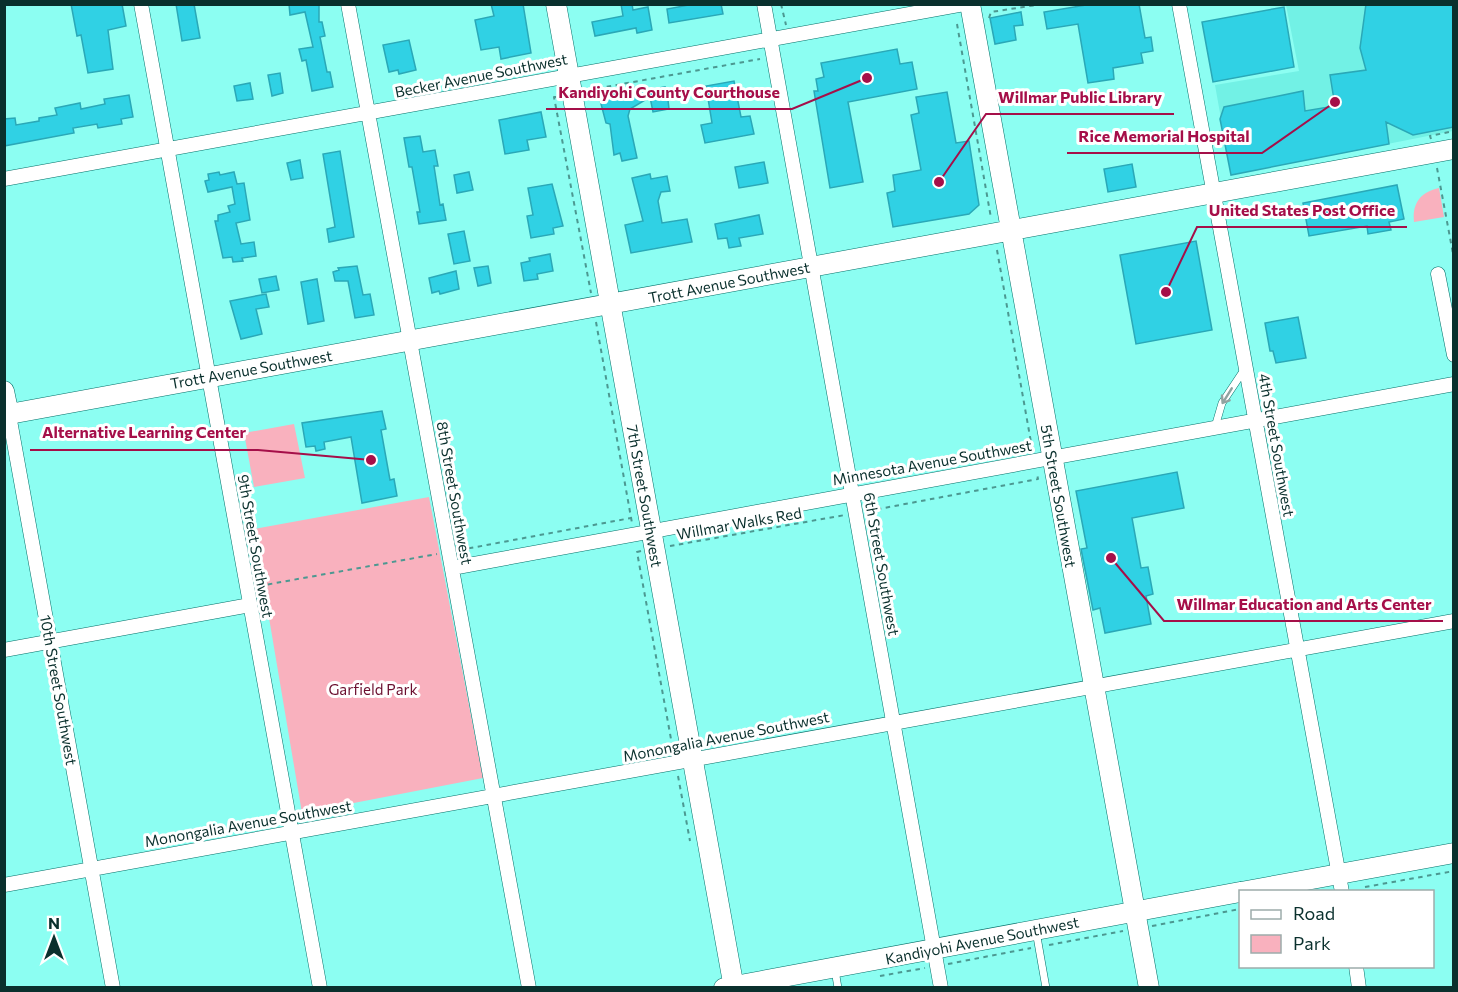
<svg xmlns="http://www.w3.org/2000/svg" width="1458" height="992" viewBox="0 0 1458 992" font-family="Commissioner,sans-serif">
	<style>
		.built { fill: #72f1e5 }
		.green { fill: #f9b1be }
		.building { fill: #30d1e4; stroke: #2aa8b7; stroke-width: 1.5 }
		.lines { fill: none; stroke-linecap: round; stroke-linejoin: round }
		.lane-casing { stroke: #057069; stroke-width: 8 }
		.street-casing { stroke: #057069; stroke-width: 15 }
		.secondary-casing { stroke: #057069; stroke-width: 21 }
		.path { stroke: #4c9891; stroke-width: 2; stroke-dasharray: 4.5 4.5; stroke-linecap: butt }
		.lane { stroke: #fff; stroke-width: 7 }
		.street { stroke: #fff; stroke-width: 14 }
		.secondary { stroke: #fff; stroke-width: 20 }
		.oneway { stroke: #91a2a0 }
		.labels { text-anchor: middle; dominant-baseline: central; stroke-width: 6; stroke-linejoin: round; paint-order: stroke }
		.street-label { font-size: 15px; fill: #0a302d; stroke: #fff }
		.park-label { font-size: 15px; fill: #6b0f2f; stroke: #fff }
		.leader { fill: none; stroke: #a50f49; stroke-width: 2 }
		.callout-dot { fill: #a50f49; stroke: #fff; stroke-width: 2 }
		.callout-label { font-size: 16px; text-anchor: middle; font-weight: bold; fill: #a50f49; stroke: #fff; stroke-width: 6; stroke-linejoin: round; paint-order: stroke }
	</style>
	<rect width="100%" height="100%" fill="#8cfef2"/>
	<!-- built -->
	<path class="built" d="M1286,5H1453V131L1231,175L1215,85L1299,71Z"/>
	<!-- green -->
	<path class="green" d="M1439,188L1444,217L1414,222C1412,204 1420,192 1439,188Z
		M294,424L305,478L254,487L244,433Z
		M429,497L483,778L302,813L254,529Z"/>
	<!-- building -->
	<path class="building" d="M71,4H122L126,26L108,30L113,69L88,73L81,35L77,36Z
		M176,4H194L200,38L182,41Z
		M289,4H319V22H322L325,36L320,37L327,72H330L333,87L312,91L306,60L302,61L299,49L313,47L305,12L290,15Z
		M491,4H523L531,53L501,59L499,47L481,50L475,20L494,16Z
		M621,4H632L633,10L648,7L652,30L637,33L636,28L595,36L592,22L623,16Z
		M694,4H721L723,14L669,23L667,9Z
		M1092,4H1139L1145,38L1151,37L1153,51L1141,53L1143,63L1113,68L1114,79L1088,83L1078,24L1047,29L1044,12Z
		M1366,4H1454V127L1413,135L1386,122L1389,144L1231,175L1220,119L1224,107L1303,91L1305,111L1335,106L1330,75L1366,70L1360,48Z
		M1284,7L1294,67L1213,82L1202,22Z
		M1021,12L1023,25L1014,26L1016,40L995,44L990,18Z
		M409,40L416,70L399,74L398,70L389,72L383,45Z
		M897,49L900,64L912,62L917,89L848,102L863,182L830,188L814,91H818L816,79L824,77L821,63Z
		M280,73L283,93L272,96L268,75Z
		M734,81L741,117L750,116L754,134L705,143L701,125L712,123L706,86Z
		M250,83L253,99L237,101L234,86Z
		M634,87L637,92L665,87V100H668L669,109L653,112L650,97L630,109L628,116L637,158L622,161L620,153L614,155L610,124L606,123L600,100L622,95Z
		M947,92L956,143L969,141L979,205L969,214L893,227L887,193L895,191L893,175L921,170L911,115L919,113L916,97Z
		M129,95L133,117L121,119L122,124L98,128L97,124L73,128L74,133L4,146V119L15,118L16,125L39,121V118L57,115L55,108L80,103L81,109L105,104L104,99Z
		M541,112L546,137L527,140L529,150L505,154L499,120Z
		M420,136L423,152L435,150L438,166H434L440,205L443,204L446,220L419,224L417,212H420L412,167H409L404,138Z
		M340,151L354,237L329,242L327,229L335,227L323,154Z
		M300,160L303,178L291,180L287,163Z
		M764,162L768,183L739,188L735,167Z
		M1132,164L1136,187L1108,192L1104,169Z
		M219,172L220,175L234,172L237,184L244,183L250,220L236,223L241,244L254,242L256,256L242,258L243,261L233,262L232,257L223,258L215,221H218V215L230,212L228,206L235,204L232,187L208,192L205,181L209,180L208,174Z
		M469,172L473,190L457,193L454,175Z
		M650,174L651,179L667,176L670,191L661,192L658,201L662,223L687,219L692,242L631,253L625,225L643,221L632,178Z
		M552,184L563,226L553,228L554,234L531,238L527,216L533,215L528,188Z
		M1397,185L1404,219L1389,222L1391,230L1368,234L1367,226L1309,236L1303,203Z
		M759,215L763,234L739,238L741,246L729,248L727,238L718,239L715,224Z
		M464,231L470,261L454,264L448,234Z
		M1196,241L1212,330L1136,344L1120,255Z
		M550,254L553,271L537,274L538,279L524,281L521,263L530,261L529,258Z
		M357,266L363,295L370,294L374,315L355,318L348,281H335L333,272L339,270L338,268Z
		M488,266L491,283L478,286L474,268Z
		M456,271L459,289L440,294L439,291L432,293L429,278Z
		M276,276L279,290L262,293L259,279Z
		M317,279L324,321L308,324L301,282Z
		M266,294L269,307L256,309L262,334L241,339L230,301Z
		M1298,317L1306,358L1276,363L1273,351H1270L1265,323Z
		M382,411L386,429L381,430L390,480L394,479L397,496L362,503L351,437L324,442L325,449L316,451L315,446L306,447L302,423Z
		M1177,472L1184,508L1132,518L1141,568L1148,567L1153,594L1146,596L1151,624L1105,633L1100,608L1093,610L1081,549L1087,548L1076,491Z"/>
	<g class="lines">
		<!-- lane casing -->
		<g class="lane-casing">
			<path id="lane" d="M1215,427L1222,403L1244,370
				M1036,931L1046,988
				M835,970L838,988"/>
		</g>
		<!-- street casing -->
		<g class="street-casing">
			<path id="street" d="M141,4L320,988
				M348,4L529,988
				M764,4L941,988
				M1179,4L1342,892
				M4,179L964,4
				M1438,274L1454,355
				M9,415L113,988
				M452,568L1454,384
				M4,650L250,605
				M4,885L1454,621
				M1356,966L1359,988"/>
		</g>
		<!-- secondary casing -->
		<g class="secondary-casing">
			<path id="secondary" d="M556,4L734,988
				M970,4L1149,988
				M4,391L9,415
				M4,415L1454,149
				M1241,892L1454,853
				M724,988L1240,892"/>
		</g>
		<!-- path -->
		<path class="path" d="M781,4L786,25
			M989,18L991,12L1043,4
			M957,24L991,218
			M589,90L760,59
			M556,97H554L591,293
			M1431,139L1430,136L1454,131
			M1437,168L1454,259
			M997,250L1032,448
			M596,322L632,523
			M868,511L1038,479L1037,474
			M670,546L845,515
			M460,550L631,518
			M641,551L637,552L673,750
			M259,586L437,554
			M678,776L690,841
			M1365,887L1454,871
			M1152,926L1240,909
			M1049,945L1123,931
			M948,964L1031,948
			M880,976L925,968"/>
		<!-- lane -->
		<use href="#lane" class="lane"/>
		<!-- street -->
		<use href="#street" class="street"/>
		<!-- secondary -->
		<use href="#secondary" class="secondary"/>
	</g>
	<!-- one-way arrows -->
	<defs><path id="oneway-shaft" d="M-6 0H5M1.5-3L5.5 0L1.5 3" fill="none" stroke-width="1.6" stroke-linecap="round" stroke-linejoin="round" transform="scale(1.5)"/></defs>
	<use class="oneway" href="#oneway-shaft" transform="translate(1227 396) rotate(122)"/>
	<g class="labels">
		<!-- street labels -->
		<g class="street-label">
			<text transform="translate(481 75) rotate(-11)">Becker Avenue Southwest</text>
			<text transform="translate(729 282) rotate(-11)">Trott Avenue Southwest</text>
			<text transform="translate(251 369) rotate(-10)">Trott Avenue Southwest</text>
			<text transform="translate(1277 445) rotate(80)">4th Street Southwest</text>
			<text transform="translate(932 462) rotate(-10)">Minnesota Avenue Southwest</text>
			<text transform="translate(455 493) rotate(80)">8th Street Southwest</text>
			<text transform="translate(645 496) rotate(80)">7th Street Southwest</text>
			<text transform="translate(1059 496) rotate(80)">5th Street Southwest</text>
			<text transform="translate(739 523) rotate(-10)">Willmar Walks Red</text>
			<text transform="translate(256 546) rotate(80)">9th Street Southwest</text>
			<text transform="translate(882 564) rotate(80)">6th Street Southwest</text>
			<text transform="translate(59 690) rotate(80)">10th Street Southwest</text>
			<text transform="translate(726 736) rotate(-11)">Monongalia Avenue Southwest</text>
			<text transform="translate(248 823) rotate(-10)">Monongalia Avenue Southwest</text>
			<text transform="translate(982 940) rotate(-11)">Kandiyohi Avenue Southwest</text>
		</g>
		<!-- park labels -->
		<g class="park-label">
			<text x="373" y="689">Garfield Park</text>
		</g>
	</g>
	<!-- callouts -->
	<path class="leader" d="M867 78L792 109H546M939 182L986 114H1174M1335 102L1262 153H1067M1166 292L1197 227H1407M371 460L258 450H30M1111 558L1164 621H1443"/>
	<g class="callout-dot">
		<circle cx="867" cy="78" r="6"/>
		<circle cx="939" cy="182" r="6"/>
		<circle cx="1335" cy="102" r="6"/>
		<circle cx="1166" cy="292" r="6"/>
		<circle cx="371" cy="460" r="6"/>
		<circle cx="1111" cy="558" r="6"/>
	</g>
	<g class="callout-label">
		<text x="669" y="98">Kandiyohi County Courthouse</text>
		<text x="1080" y="103">Willmar Public Library</text>
		<text x="1164" y="142">Rice Memorial Hospital</text>
		<text x="1302" y="216">United States Post Office</text>
		<text x="144" y="438">Alternative Learning Center</text>
		<text x="1304" y="610">Willmar Education and Arts Center</text>
	</g>
	<!-- border -->
	<rect width="1458" height="992" fill="none" stroke="#0a302d" stroke-width="12"/>
	<!-- legend -->
	<rect x="1239" y="890" width="195" height="78" fill="#ffffff" stroke="#9dacab" stroke-width="1.5"/>
	<rect x="1251" y="910" width="30" height="9" fill="#ffffff" stroke="#9dacab" stroke-width="1.5"/>
	<text x="1293" y="920" font-size="18" fill="#0a302d">Road</text>
	<rect x="1251" y="935" width="30" height="18" fill="#f9b1be" stroke="#9dacab" stroke-width="1.5"/>
	<text x="1293" y="950" font-size="18" fill="#0a302d">Park</text>
	<!-- north arrow -->
	<g transform="translate(54 938)" stroke="#ffffff" stroke-width="4.5" paint-order="stroke">
	<path d="M0-4.5L10 22L0 15L-10 22Z" fill="#0a302d"/>
	<text y="-9" font-size="16" font-weight="bold" text-anchor="middle" fill="#0a302d">N</text>
	</g>
</svg>
